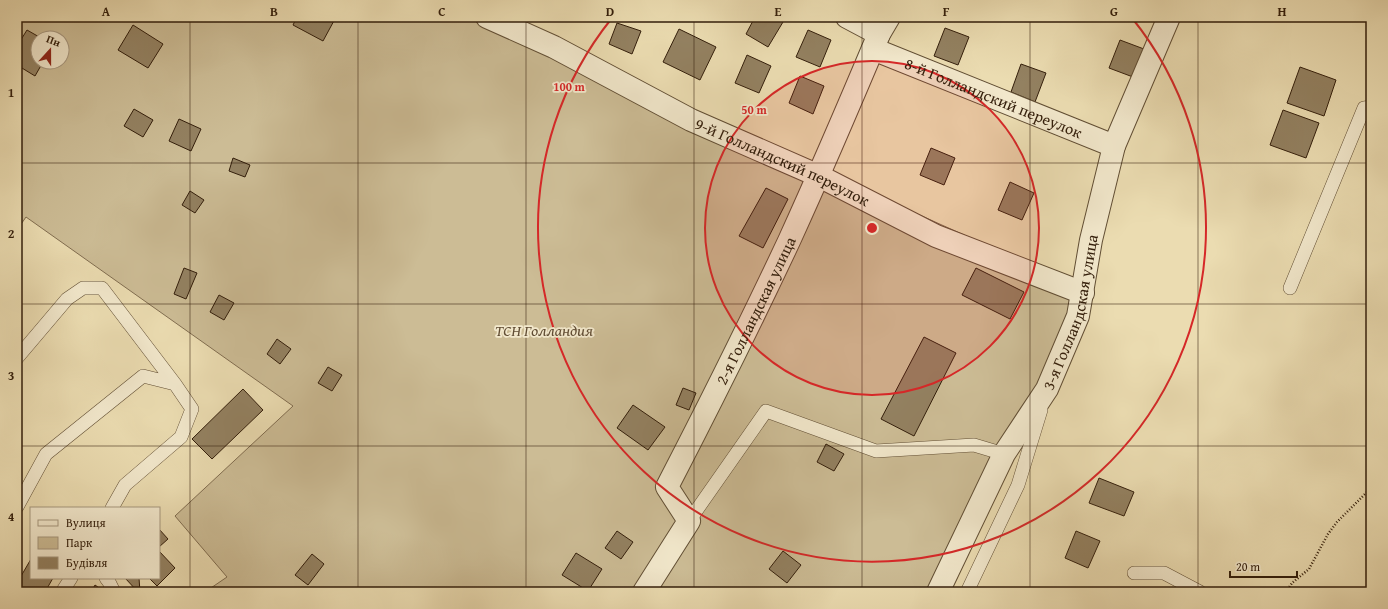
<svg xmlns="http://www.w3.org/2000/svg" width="1388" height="609" viewBox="0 0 1388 609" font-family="'Gentium Book Plus',serif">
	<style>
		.green { fill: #ccbc95; stroke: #806d50; fill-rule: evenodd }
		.building { fill: #938161; stroke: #331e0b }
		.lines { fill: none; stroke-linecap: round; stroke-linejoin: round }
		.lane-casing { stroke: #614e34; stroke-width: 14 }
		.street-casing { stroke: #614e34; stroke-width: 24 }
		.path { stroke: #331e0b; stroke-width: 2.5; stroke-dasharray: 1 2; stroke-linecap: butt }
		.lane { stroke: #f2e8cc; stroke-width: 13 }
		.street { stroke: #f2e8cc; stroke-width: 22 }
		.grid { fill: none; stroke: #331e0b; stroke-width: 1; stroke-opacity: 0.55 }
		.ring { fill: none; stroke: #d62828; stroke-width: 2 }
		.labels { text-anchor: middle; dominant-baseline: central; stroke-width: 3.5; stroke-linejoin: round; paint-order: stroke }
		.street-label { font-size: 16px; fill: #331e0b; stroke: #f2e8cc }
		.park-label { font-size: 16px; font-style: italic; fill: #614d34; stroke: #f2e8cc }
		.centre { fill: #d62828; stroke: #f2e8cc; stroke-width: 2 }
		.ring-label { font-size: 12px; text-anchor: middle; font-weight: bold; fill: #d62828; stroke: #f2e8cc; stroke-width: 3.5; stroke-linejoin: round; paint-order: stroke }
		.neatline { fill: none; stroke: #331e0b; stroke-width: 1.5 }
		.grid-label { font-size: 13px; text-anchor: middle; font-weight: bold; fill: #331e0b }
	</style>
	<rect width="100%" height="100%" fill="#ebdcb1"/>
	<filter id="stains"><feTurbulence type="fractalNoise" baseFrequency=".005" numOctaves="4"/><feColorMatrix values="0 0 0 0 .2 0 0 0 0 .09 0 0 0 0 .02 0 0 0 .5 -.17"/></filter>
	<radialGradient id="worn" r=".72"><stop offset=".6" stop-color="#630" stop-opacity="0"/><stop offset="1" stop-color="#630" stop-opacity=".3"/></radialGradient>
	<!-- green -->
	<path class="green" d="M17,17H496L826,173L1080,287L1074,315L934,592H205L227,577L175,516L293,406L26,217L17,230ZM38,38H62V62H38Z"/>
	<!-- building -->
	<path class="building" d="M297,17H336L323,41L293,25Z
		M755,17H786L768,47L746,34Z
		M617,23L641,31L632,54L609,44Z
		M133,25L163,44L148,68L118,50Z
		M945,28L969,37L958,65L934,56Z
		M679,29L716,47L700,80L663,62Z
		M27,30L41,38H38V62H43L35,76L17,65V46Z
		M808,30L831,40L820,67L796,57Z
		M1120,40L1144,49L1133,77L1109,68Z
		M747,55L771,66L759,93L735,83Z
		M1021,64L1046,73L1035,102L1011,92Z
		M1300,67L1336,80L1324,116L1287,103Z
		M800,76L824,86L813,114L789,103Z
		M134,109L153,120L143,137L124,126Z
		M1283,110L1319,123L1306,158L1270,145Z
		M179,119L201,129L191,151L169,141Z
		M931,148L955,158L944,185L920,175Z
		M233,158L250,165L245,177L229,171Z
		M1010,182L1034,193L1022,220L998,210Z
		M766,188L788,199L763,248L739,236Z
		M190,191L204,200L195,213L182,205Z
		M184,268L197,273L186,299L174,294Z
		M976,268L1024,292L1010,319L962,295Z
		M219,295L234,303L224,320L210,312Z
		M924,337L956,353L914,436L881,419Z
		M277,339L291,349L280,364L267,354Z
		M328,367L342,375L332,391L318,383Z
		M683,388L696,393L689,410L676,405Z
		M243,389L263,410L212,459L192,439Z
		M633,405L665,427L648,450L617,428Z
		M826,444L844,454L834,471L817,462Z
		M1099,478L1134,492L1124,516L1089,503Z
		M159,529L168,539L159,547Z
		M617,531L633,542L621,559L605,548Z
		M1076,531L1100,541L1088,568L1065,558Z
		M159,551L175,568L157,586L149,578H159Z
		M783,551L801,565L787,583L769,569Z
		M576,553L602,569L588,591L562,575Z
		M312,554L324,564L308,585L295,575Z
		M31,559V578H53L45,592H17V583Z
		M125,578H139L140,592H138Z
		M95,585L105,592H91Z"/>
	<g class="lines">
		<!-- lane casing -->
		<g class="lane-casing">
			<path id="lane" d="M1290,288L1364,108L1371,107
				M17,358L67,299L83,288H102L175,384L192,409L181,437L125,485L112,508
				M17,507L46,454L143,376L175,384
				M689,521L766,411L876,451L974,445L1004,454
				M1134,573H1164L1200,592
				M106,578L109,582L114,592
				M62,592L71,578
				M967,592L1018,485L1041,410"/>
		</g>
		<!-- street casing -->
		<g class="street-casing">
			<g id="street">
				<path id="s1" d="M487,17L554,47L691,120L819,176L936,236L1083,293"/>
				<path d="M847,17L879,34"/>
				<path id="s2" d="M873,49L1114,146"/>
				<path id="s3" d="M644,592L689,521L667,487C709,406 750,324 789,241C820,173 850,103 879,34L889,17"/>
				<path id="s4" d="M938,592L1004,454L1047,389L1078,316L1091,240L1114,146L1169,17"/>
			</g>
		</g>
		<!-- path -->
		<path class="path" d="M1286,592L1292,583L1309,569L1328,534L1337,522L1371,488"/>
		<!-- lane -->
		<use href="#lane" class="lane"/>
		<!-- street -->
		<use href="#street" class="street"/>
	</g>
	<!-- grid -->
	<path class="grid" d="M190,17V592M358,17V592M526,17V592M694,17V592M862,17V592M1030,17V592M1198,17V592M17,163H1371M17,304H1371M17,446H1371"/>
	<!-- distance rings -->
	<circle cx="872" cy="228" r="167" fill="#d62828" fill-opacity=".12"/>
	<g class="ring">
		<circle cx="872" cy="228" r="167"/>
		<path d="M1132 18A334 334 0 1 1 612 18"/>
	</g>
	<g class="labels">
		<!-- street labels -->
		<g class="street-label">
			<text stroke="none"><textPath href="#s2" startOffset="130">8-й Голландский переулок</textPath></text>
			<text stroke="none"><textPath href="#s1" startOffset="329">9-й Голландский переулок</textPath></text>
			<text stroke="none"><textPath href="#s3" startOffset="322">2-я Голландская улица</textPath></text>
			<text stroke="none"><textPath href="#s4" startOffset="312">3-я Голландская улица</textPath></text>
		</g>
		<!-- park labels -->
		<g class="park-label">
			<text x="544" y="330">ТСН Голландия</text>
		</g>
	</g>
	<circle cx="872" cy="228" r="6" class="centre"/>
	<g class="ring-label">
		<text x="569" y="91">100 m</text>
		<text x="754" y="114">50 m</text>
	</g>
	<!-- margin -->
	<rect width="1388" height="609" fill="none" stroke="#ebdcb1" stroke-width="44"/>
	<!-- legend -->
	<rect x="30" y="507" width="130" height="72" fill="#f2e8cc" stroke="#a6977f"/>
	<rect x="38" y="520" width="20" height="6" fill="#f2e8cc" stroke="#a6977f"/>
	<text x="66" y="527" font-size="12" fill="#331e0b">Вулиця</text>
	<rect x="38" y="537" width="20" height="12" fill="#ccbc95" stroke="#a6977f"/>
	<text x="66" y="547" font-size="12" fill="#331e0b">Парк</text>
	<rect x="38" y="557" width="20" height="12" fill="#938161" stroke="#a6977f"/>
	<text x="66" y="567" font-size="12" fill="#331e0b">Будівля</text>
	<!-- north arrow -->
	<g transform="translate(50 50) rotate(21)"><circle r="19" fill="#f2e8cc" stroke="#a6977f"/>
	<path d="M0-3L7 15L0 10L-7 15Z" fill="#8f2418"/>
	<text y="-6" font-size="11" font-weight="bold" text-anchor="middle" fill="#331e0b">Пн</text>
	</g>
	<!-- scale -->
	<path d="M1230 571v6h67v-6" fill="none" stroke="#331e0b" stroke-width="2"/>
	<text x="1236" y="571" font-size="12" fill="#331e0b" stroke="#f2e8cc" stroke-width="3" paint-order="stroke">20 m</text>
	<rect x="22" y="22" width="1344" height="565" class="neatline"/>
	<g class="grid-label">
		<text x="106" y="16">A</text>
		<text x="274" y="16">B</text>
		<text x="442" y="16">C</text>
		<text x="610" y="16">D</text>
		<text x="778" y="16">E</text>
		<text x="946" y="16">F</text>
		<text x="1114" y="16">G</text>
		<text x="1282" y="16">H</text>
		<text x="11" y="97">1</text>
		<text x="11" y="238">2</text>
		<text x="11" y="380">3</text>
		<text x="11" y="521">4</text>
	</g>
	<rect width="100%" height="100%" filter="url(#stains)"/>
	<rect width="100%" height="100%" fill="url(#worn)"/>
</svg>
